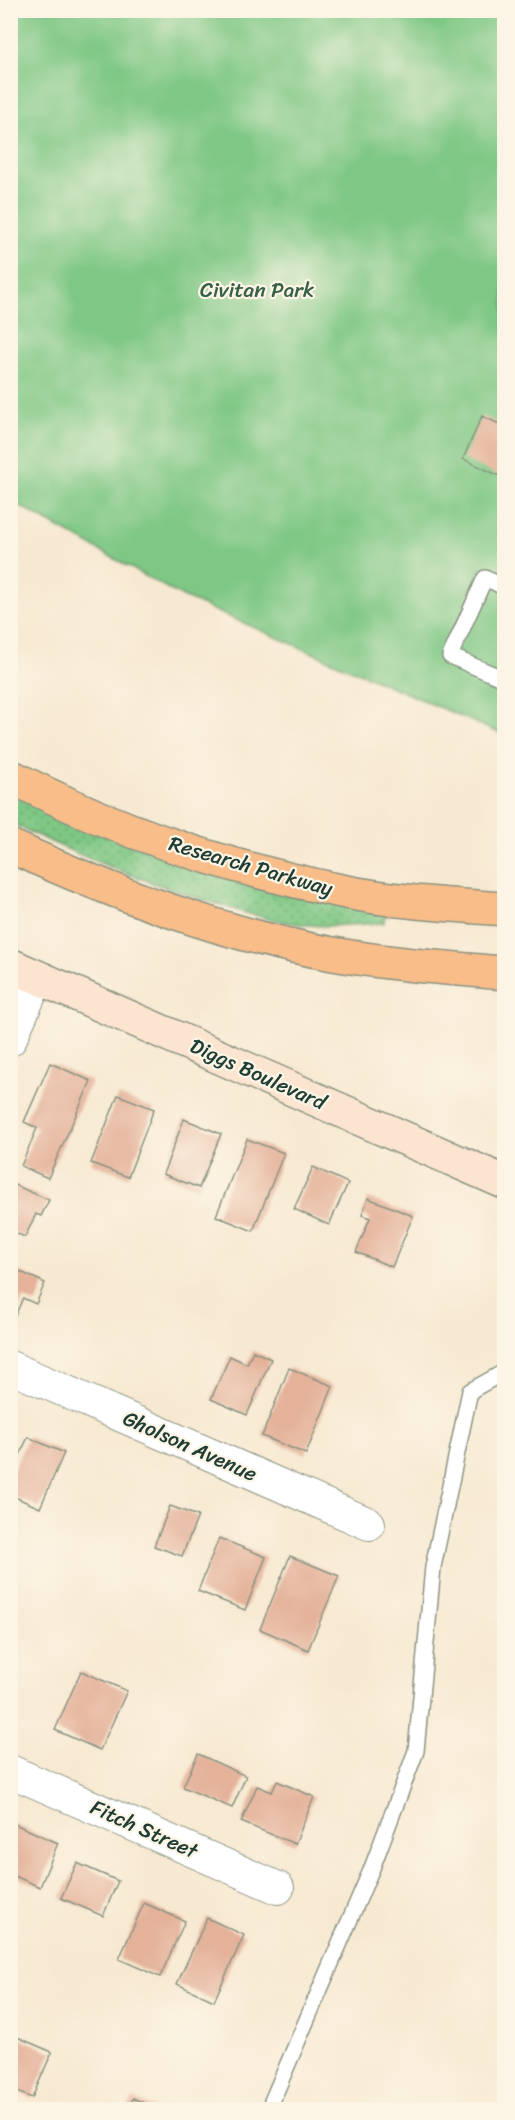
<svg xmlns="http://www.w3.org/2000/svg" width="515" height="2120" viewBox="0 0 515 2120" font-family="Sriracha,sans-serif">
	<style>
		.grass { fill: url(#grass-dots); stroke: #4e825c; stroke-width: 1.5 }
		.park { fill: #7ec784; stroke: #4e825c; stroke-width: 1.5 }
		.building { fill: #e4b199 }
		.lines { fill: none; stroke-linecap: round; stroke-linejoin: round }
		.lane-casing { stroke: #8b9382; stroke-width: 18 }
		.street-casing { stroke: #8b9382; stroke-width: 34 }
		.secondary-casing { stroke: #8b9382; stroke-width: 36 }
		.primary-casing { stroke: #8b9382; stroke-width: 36 }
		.lane { stroke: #fff; stroke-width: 15 }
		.street { stroke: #fff; stroke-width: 32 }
		.secondary { stroke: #fce5d0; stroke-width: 33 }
		.primary { stroke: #f8bd89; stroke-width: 33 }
		.labels { text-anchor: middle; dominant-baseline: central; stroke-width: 4.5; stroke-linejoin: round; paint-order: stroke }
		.park-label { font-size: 21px; fill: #376048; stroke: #fcf5e5 }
		.street-label { font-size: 21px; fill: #1f3d34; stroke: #fcf5e5 }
	</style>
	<defs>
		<pattern id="grass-dots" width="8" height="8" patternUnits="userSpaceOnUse" patternTransform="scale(1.5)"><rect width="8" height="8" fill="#7ec784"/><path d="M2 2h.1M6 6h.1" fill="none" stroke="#67a36d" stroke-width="1.8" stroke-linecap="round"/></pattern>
	</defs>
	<rect width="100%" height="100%" fill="#fcf5e5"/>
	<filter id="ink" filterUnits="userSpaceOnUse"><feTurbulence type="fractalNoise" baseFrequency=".0167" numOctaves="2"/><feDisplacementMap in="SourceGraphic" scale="12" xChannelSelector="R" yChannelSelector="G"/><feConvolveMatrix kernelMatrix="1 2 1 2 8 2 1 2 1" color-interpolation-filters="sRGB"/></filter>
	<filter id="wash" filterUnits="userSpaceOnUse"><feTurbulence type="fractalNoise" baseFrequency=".008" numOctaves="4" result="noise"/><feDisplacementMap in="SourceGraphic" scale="24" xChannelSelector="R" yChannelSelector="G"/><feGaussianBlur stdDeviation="1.35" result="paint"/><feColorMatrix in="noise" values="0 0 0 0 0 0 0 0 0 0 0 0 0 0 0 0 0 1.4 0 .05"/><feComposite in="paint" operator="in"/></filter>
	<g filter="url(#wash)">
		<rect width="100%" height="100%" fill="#f7e9d1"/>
		<!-- grass -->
		<path class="grass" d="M10,791L386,911L384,923C356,924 326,928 298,924C269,921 241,911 214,903C144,882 76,855 11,823Z"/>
		<!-- park -->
		<path class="park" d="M11,11H504V735L183,597L11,501Z"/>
		<g id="blocks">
			<!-- building -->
			<path class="building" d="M482,416L504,426V478L463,459Z
				M50,1063L91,1081L48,1178L21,1166L37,1128L24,1122Z
				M118,1095L154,1109L128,1177L91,1163Z
				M184,1119L221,1134L199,1188L163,1174Z
				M247,1139L284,1153L253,1231L216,1216Z
				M313,1167L348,1183L329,1225L294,1209Z
				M10,1183L49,1200L41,1216L36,1214L25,1237L10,1231Z
				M368,1198L413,1216L392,1267L356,1252L370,1218L362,1215Z
				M10,1267L45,1283L36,1304L23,1298L14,1318L10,1317Z
				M253,1351L271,1359L247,1415L211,1399L230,1356L247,1364Z
				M289,1368L333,1386L306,1454L262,1436Z
				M28,1437L64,1453L40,1508L10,1495V1477Z
				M170,1506L198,1516L182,1556L154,1546Z
				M219,1538L266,1557L245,1610L198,1591Z
				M290,1556L339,1576L308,1650L260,1629Z
				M81,1671L127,1691L100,1750L55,1730Z
				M198,1754L246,1776L232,1808L183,1787Z
				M277,1781L314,1797L295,1844L241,1822L257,1786L272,1792Z
				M10,1822L58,1843L40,1887L10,1874Z
				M77,1863L118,1881L103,1916L61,1898Z
				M144,1903L185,1921L160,1977L119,1959Z
				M207,1918L244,1935L214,2001L177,1984Z
				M10,2034L52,2052L32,2098L10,2089Z
				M133,2098L159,2110H127Z"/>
		</g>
	</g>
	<g filter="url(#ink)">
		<use href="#blocks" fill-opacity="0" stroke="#8b9382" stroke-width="1.5"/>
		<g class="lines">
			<!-- lane casing -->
			<g class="lane-casing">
				<path id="lane" d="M504,587L485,578L450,656L504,679
					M271,2110L272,2101L372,1868L416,1751L433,1567L470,1391L504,1372"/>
			</g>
			<!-- street casing -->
			<g class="street-casing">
				<path id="street" d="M10,1040L38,977
					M10,1367L369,1524
					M10,1771L278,1888"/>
			</g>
			<!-- secondary casing -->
			<g class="secondary-casing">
				<path id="secondary" d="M10,965L504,1182"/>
			</g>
			<!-- primary casing -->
			<g class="primary-casing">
				<path id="primary" d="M10,776C114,830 228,868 341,891C395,902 450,905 504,909
					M10,846C114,893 221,934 333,954C390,964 447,968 504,973"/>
			</g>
			<!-- lane -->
			<use href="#lane" class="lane"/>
			<!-- street -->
			<use href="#street" class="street"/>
			<!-- secondary -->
			<use href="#secondary" class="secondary"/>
			<!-- primary -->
			<use href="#primary" class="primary"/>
		</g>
	</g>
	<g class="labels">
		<!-- park labels -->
		<g class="park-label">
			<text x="257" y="290">Civitan Park</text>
		</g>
		<!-- street labels -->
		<g class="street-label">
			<text transform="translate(251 866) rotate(16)">Research Parkway</text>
			<text transform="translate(258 1074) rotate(24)">Diggs Boulevard</text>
			<text transform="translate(190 1446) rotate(24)">Gholson Avenue</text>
			<text transform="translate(144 1829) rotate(24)">Fitch Street</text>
		</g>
	</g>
	<!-- margin -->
	<rect width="515" height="2120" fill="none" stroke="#fcf5e5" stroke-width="36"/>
</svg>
